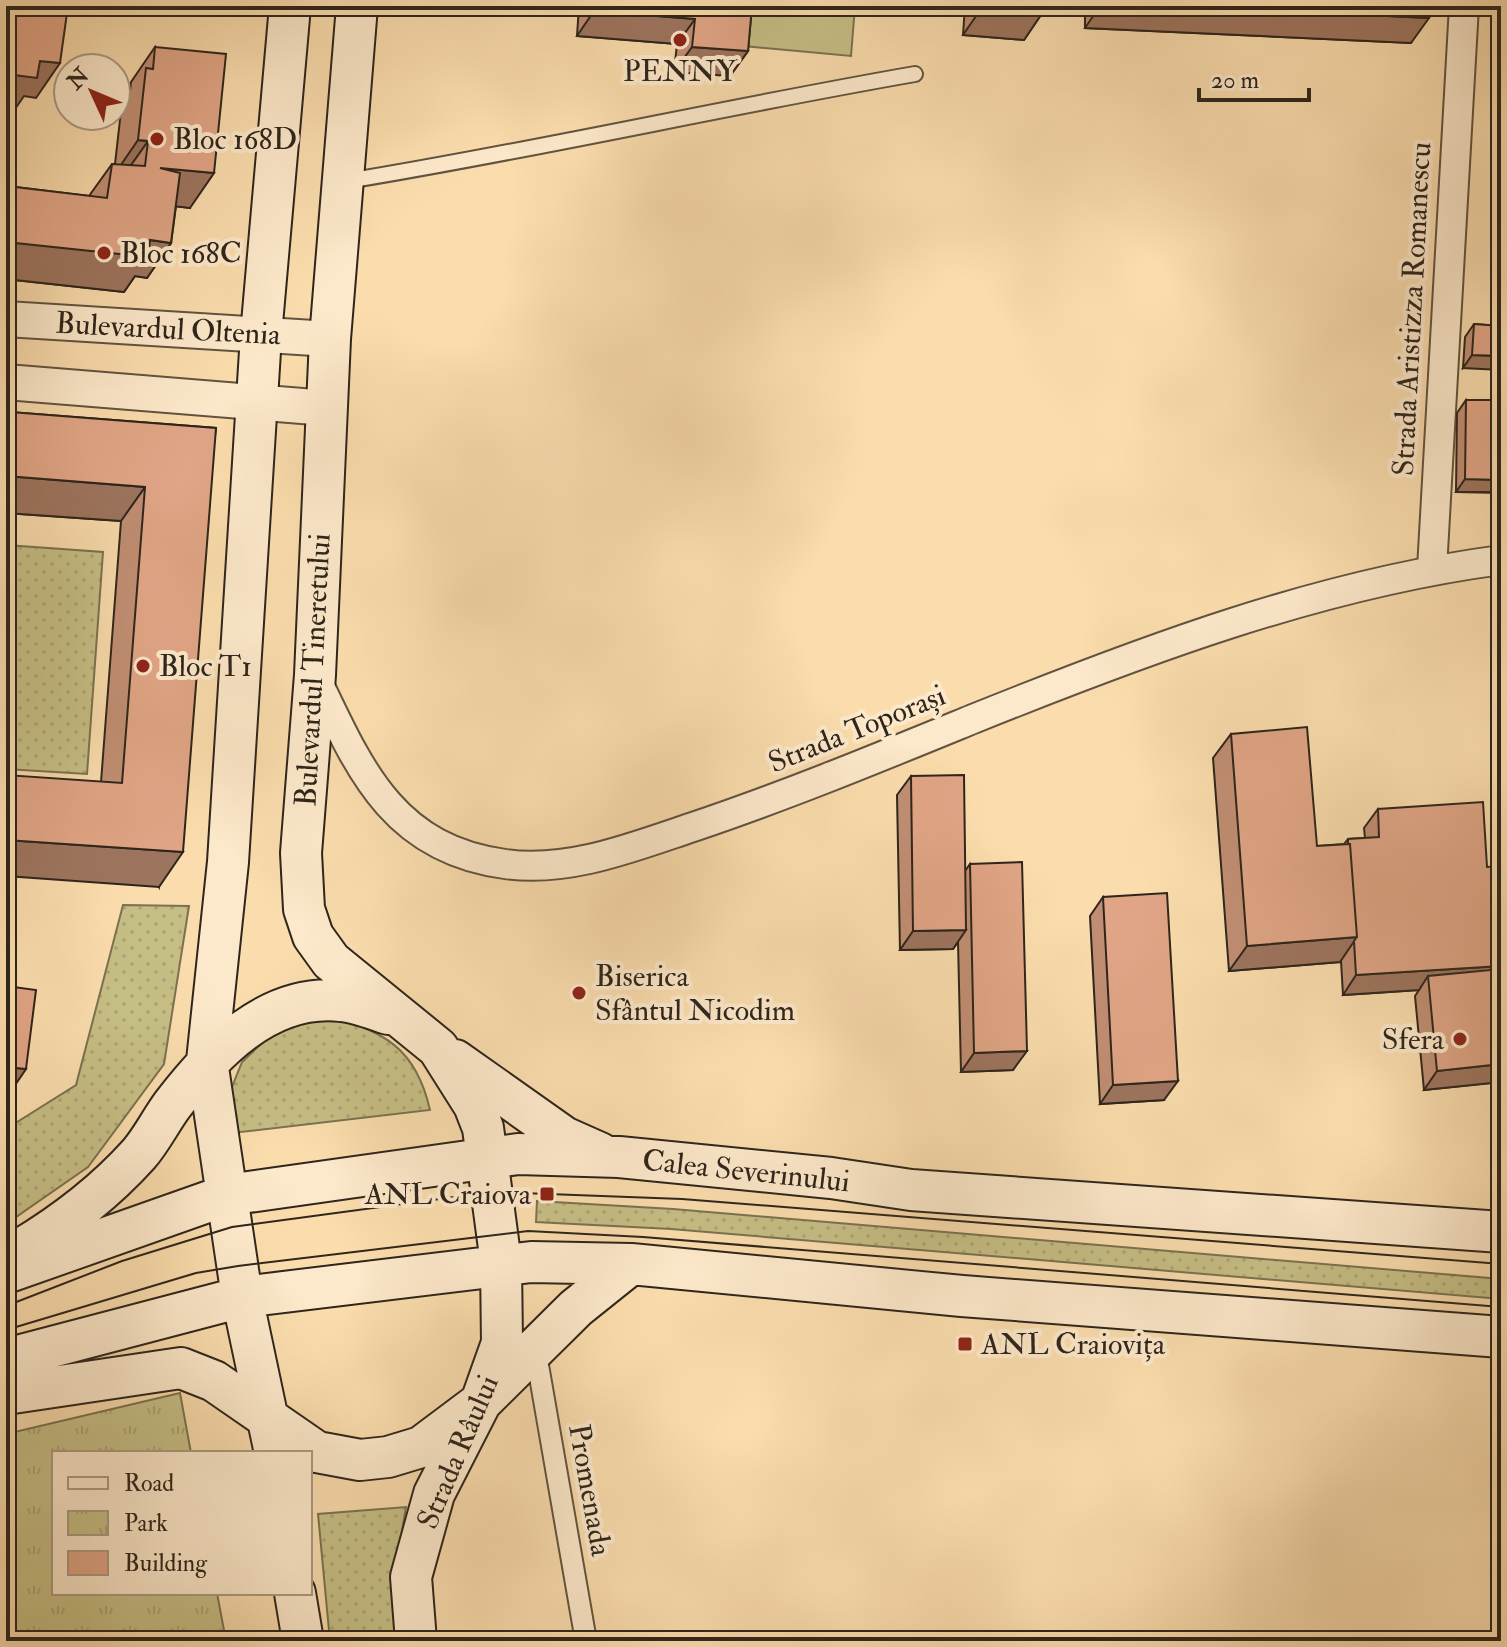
<svg xmlns="http://www.w3.org/2000/svg" width="1507" height="1647" viewBox="0 0 1507 1647" font-family="'IM FELL Double Pica',serif">
	<style>
		.grass { fill: url(#grass-dots); stroke: #7a7250; stroke-width: 2 }
		.park { fill: url(#park-tufts); stroke: #7a7250; stroke-width: 2 }
		.pitch { fill: #c6be85; stroke: #7a7250; stroke-width: 2 }
		.lines { fill: none; stroke-linecap: round; stroke-linejoin: round }
		.service-casing { stroke: #615340; stroke-width: 18 }
		.pedestrian-casing { stroke: #615340; stroke-width: 24 }
		.minor-casing { stroke: #615340; stroke-width: 32 }
		.tertiary-casing { stroke: #615340; stroke-width: 38 }
		.secondary-casing { stroke: #2e251b; stroke-width: 44 }
		.service { stroke: #fce8ca; stroke-width: 14 }
		.pedestrian { stroke: #fce8ca; stroke-width: 20 }
		.minor { stroke: #fce8ca; stroke-width: 28 }
		.tertiary { stroke: #fce8ca; stroke-width: 34 }
		.secondary { stroke: #fce8ca; stroke-width: 40 }
		.tram { stroke: #2e251b; stroke-width: 2 }
		.wall { fill: #c18e73; stroke: #2e251b; stroke-width: 2 }
		.shaded-wall { fill: #9d745e; stroke: #2e251b; stroke-width: 2 }
		.building { fill: #e0a586; stroke: #2e251b; stroke-width: 2 }
		.poi-dot { fill: #8f2418; stroke: #fce8ca; stroke-width: 3 }
		.labels { text-anchor: middle; dominant-baseline: central; stroke-width: 8; stroke-linejoin: round; paint-order: stroke }
		.poi-label { font-size: 30px; fill: #2e251b; stroke: #fce8ca; text-anchor: start }
		.street-label { font-size: 30px; fill: #2e251b; stroke: #fce8ca }
	</style>
	<defs>
		<pattern id="grass-dots" width="8" height="8" patternUnits="userSpaceOnUse" patternTransform="scale(2)"><rect width="8" height="8" fill="#c6be85"/><path d="M2 2h.1M6 6h.1" fill="none" stroke="#aaa372" stroke-width="1.8" stroke-linecap="round"/></pattern>
		<pattern id="park-tufts" width="24" height="20" patternUnits="userSpaceOnUse" patternTransform="scale(2)"><rect width="24" height="20" fill="#c6be85"/><path d="M3 7l-1-3M5 7V3M7 7l1-3M15 17l-1-3M17 17v-4M19 17l1-3" fill="none" stroke="#aaa372"/></pattern>
	</defs>
	<rect width="100%" height="100%" fill="#fadcad"/>
	<filter id="stains"><feTurbulence type="fractalNoise" baseFrequency=".0025" numOctaves="4"/><feColorMatrix values="0 0 0 0 .2 0 0 0 0 .09 0 0 0 0 .02 0 0 0 .5 -.17"/></filter>
	<radialGradient id="worn" r=".72"><stop offset=".6" stop-color="#630" stop-opacity="0"/><stop offset="1" stop-color="#630" stop-opacity=".3"/></radialGradient>
	<!-- grass -->
	<path class="grass" d="M6,545L103,552L87,774L6,769Z
		M123,905L189,906L164,1064L88,1167L6,1224V1129L76,1085Z
		M327,1016C384,1031 416,1048 430,1110L232,1133L228,1097L242,1062L278,1028Z
		M537,1201L673,1209L1501,1279V1299L671,1229L536,1222Z
		M406,1507L394,1579L399,1641H330L318,1514Z"/>
	<!-- park -->
	<path class="park" d="M180,1393L191,1453H54V1593H217L226,1641H6V1434Z"/>
	<!-- pitch -->
	<path class="pitch" d="M736,6H855L851,56L733,45Z"/>
	<g class="lines">
		<!-- service casing -->
		<g class="service-casing">
			<path id="service" d="M347,181C537,150 725,107 915,74"/>
		</g>
		<!-- pedestrian casing -->
		<g class="pedestrian-casing">
			<path id="pedestrian" d="M535,1348L586,1641"/>
		</g>
		<!-- minor casing -->
		<g class="minor-casing">
			<path id="minor" d="M1432,569L1464,6
				M316,678C359,768 392,849 505,864C569,873 633,847 693,827C788,795 880,757 973,719C1142,651 1319,584 1501,560"/>
		</g>
		<!-- tertiary casing -->
		<g class="tertiary-casing">
			<path id="tertiary" d="M6,319L330,339
				M6,382L327,408"/>
		</g>
		<!-- secondary casing -->
		<g class="secondary-casing">
			<path id="secondary" d="M357,6L330,339L315,675L301,853L304,909L313,936L331,961L438,1048L474,1105L483,1128L501,1263L502,1343L481,1402L434,1494L411,1577L416,1641
				M455,1060L564,1137L600,1153
				M21,1249C66,1222 104,1193 139,1154C152,1139 161,1120 173,1104C213,1052 268,993 341,1001C356,1002 373,1009 388,1014
				M6,1273L227,1195L518,1154L619,1157L831,1178L911,1190L1501,1232
				M6,1359L242,1297L531,1262L631,1264L962,1296L1501,1337
				M6,1394L181,1368L214,1381L317,1452L360,1460L388,1457L421,1447L481,1402L576,1308L631,1264
				M275,1453L242,1297L207,1061L228,862L261,335L290,6
				M295,1593L303,1641"/>
		</g>
		<!-- service -->
		<use href="#service" class="service"/>
		<!-- pedestrian -->
		<use href="#pedestrian" class="pedestrian"/>
		<!-- minor -->
		<use href="#minor" class="minor"/>
		<!-- tertiary -->
		<use href="#tertiary" class="tertiary"/>
		<!-- secondary -->
		<use href="#secondary" class="secondary"/>
		<!-- tram -->
		<path class="tram" d="M6,1306L122,1261L232,1227L492,1192L682,1199L1501,1264
			M6,1330L196,1273L238,1266L528,1231L643,1237L1501,1307"/>
	</g>
	<!-- wall -->
	<path class="wall" d="M579,6H752L748,51L730,76L674,72L677,44L577,36Z
		M965,6H1047L1024,40L963,35Z
		M1085,6H1429L1411,43L1085,28Z
		M155,47L190,208L176,206L171,243L147,278L135,276L124,292L6,279V186L89,196L112,164H115L122,102L130,91L131,82Z
		M1474,324L1501,326L1463,368L1465,337Z
		M1466,400L1500,493L1456,492L1457,413Z
		M10,412L216,428L159,887L101,782L121,521L6,513V419Z
		M1231,734L1317,846L1344,844L1348,839L1365,838L1364,828L1378,809L1501,1082L1424,1090L1415,996L1419,990L1343,995L1341,961L1340,962L1229,971L1213,758Z
		M911,776L965,871L970,864L1013,1070L961,1072L958,942L953,949L900,950L897,795Z
		M1103,897L1164,1100L1100,1104L1090,916Z"/>
	<!-- shaded-wall -->
	<path class="shaded-wall" d="M983,6H1047L1024,40L963,35Z
		M1100,6H1173L1429,18L1411,43L1085,28Z
		M594,11L695,19L677,44L577,36Z
		M692,47L748,51L730,76L674,72Z
		M40,61L60,63L36,98L24,96L13,112L6,111V74Z
		M138,140L148,141L124,175H114Z
		M160,168L214,173L190,208L136,202Z
		M150,240L171,243L147,278L135,276L124,292L6,279V242Z
		M1472,355L1501,356V370L1463,368Z
		M6,476L145,487L121,521L6,513Z
		M1465,479L1501,480V492H1456Z
		M6,840L183,852L159,887L6,876Z
		M966,930L953,949L900,950L913,931Z
		M1357,937L1340,962L1229,971L1247,946Z
		M1501,966V984L1428,976L1419,990L1343,995L1356,975Z
		M1027,1051L1013,1070L961,1072L974,1053Z
		M1501,1064V1082L1424,1090L1437,1071Z
		M6,1067L26,1069L9,1094H6Z
		M1178,1081L1164,1100L1100,1104L1113,1085Z"/>
	<!-- building -->
	<path class="building" d="M6,6H68L60,63L40,61L37,78L6,74Z
		M594,6H752L748,51L692,47L695,19L594,11Z
		M1173,6H1429V18Z
		M155,47L226,54L214,173L160,168L180,173L171,243L150,240L148,257L6,242V186L107,198L112,164L145,166L148,141L138,140L146,68L153,69Z
		M1474,324L1501,326V356L1472,355Z
		M1466,400H1501V480L1465,479Z
		M10,412L216,428L183,852L6,840V775L122,783L145,487L6,476Z
		M1307,727L1317,846L1350,844L1357,937L1247,946L1231,734Z
		M964,775L966,930L913,931L911,776Z
		M1483,802L1487,867L1501,866V966L1356,975L1354,941L1357,937L1350,844H1348V839L1379,837L1378,809Z
		M1022,862L1027,1051L974,1053L970,864Z
		M1167,893L1178,1081L1113,1085L1103,897Z
		M1501,969V1064L1437,1071L1428,976Z
		M6,986L36,990L26,1069L6,1067Z"/>
	<!-- markers -->
	<g class="poi-dot">
		<circle cx="680" cy="40" r="8"/>
		<circle cx="157" cy="139" r="8"/>
		<circle cx="104" cy="253" r="8"/>
		<circle cx="143" cy="666" r="8"/>
		<circle cx="579" cy="993" r="8"/>
		<circle cx="1460" cy="1039" r="8"/>
		<rect x="539" y="1186" width="16" height="16" rx="4"/>
		<rect x="957" y="1336" width="16" height="16" rx="4"/>
	</g>
	<g class="labels">
		<!-- poi labels -->
		<g class="poi-label">
			<text x="680" y="71" text-anchor="middle">PENNY</text>
			<text x="173" y="139">Bloc 168D</text>
			<text x="120" y="253">Bloc 168C</text>
			<text x="159" y="666">Bloc T1</text>
			<text x="595" y="976">Biserica<tspan x="595" dy="34">Sfântul Nicodim</tspan></text>
			<text x="1444" y="1039" text-anchor="end">Sfera</text>
			<text x="531" y="1194" text-anchor="end">ANL Craiova</text>
			<text x="981" y="1344">ANL Craiovița</text>
		</g>
		<!-- street labels -->
		<g class="street-label">
			<text transform="translate(1412 309) rotate(-87)">Strada Aristizza Romanescu</text>
			<text transform="translate(168 329) rotate(3)">Bulevardul Oltenia</text>
			<text transform="translate(313 670) rotate(-87)">Bulevardul Tineretului</text>
			<text transform="translate(857 729) rotate(-22)">Strada Toporași</text>
			<text transform="translate(746 1171) rotate(6)">Calea Severinului</text>
			<text transform="translate(458 1452) rotate(-67)">Strada Râului</text>
			<text transform="translate(590 1490) rotate(80)">Promenada</text>
		</g>
	</g>
	<!-- margin -->
	<rect width="1507" height="1647" fill="none" stroke="#fadcad" stroke-width="32"/>
	<rect x="8" y="8" width="1491" height="1631" fill="none" stroke="#2e251b" stroke-width="4"/>
	<rect x="16" y="16" width="1475" height="1615" fill="none" stroke="#2e251b" stroke-width="2"/>
	<!-- legend -->
	<rect x="52" y="1451" width="260" height="144" fill="#fce8ca" stroke="#aa9a84" stroke-width="2"/>
	<rect x="68" y="1477" width="40" height="12" fill="#fce8ca" stroke="#aa9a84" stroke-width="2"/>
	<text x="124" y="1491" font-size="24" fill="#2e251b">Road</text>
	<rect x="68" y="1511" width="40" height="24" fill="url(#park-tufts)" stroke="#aa9a84" stroke-width="2"/>
	<text x="124" y="1531" font-size="24" fill="#2e251b">Park</text>
	<rect x="68" y="1551" width="40" height="24" fill="#e0a586" stroke="#aa9a84" stroke-width="2"/>
	<text x="124" y="1571" font-size="24" fill="#2e251b">Building</text>
	<!-- north arrow -->
	<g transform="translate(92 92) rotate(314)"><circle r="38" fill="#fce8ca" stroke="#aa9a84" stroke-width="2"/>
	<path d="M0-6L14 30L0 20L-14 30Z" fill="#8f2418"/>
	<text y="-12" font-size="22" font-weight="bold" text-anchor="middle" fill="#2e251b">N</text>
	</g>
	<!-- scale -->
	<path d="M1199 88v12h110v-12" fill="none" stroke="#2e251b" stroke-width="4"/>
	<text x="1211" y="88" font-size="24" fill="#2e251b" stroke="#fce8ca" stroke-width="6" paint-order="stroke">20 m</text>
	<rect width="100%" height="100%" filter="url(#stains)"/>
	<rect width="100%" height="100%" fill="url(#worn)"/>
</svg>
